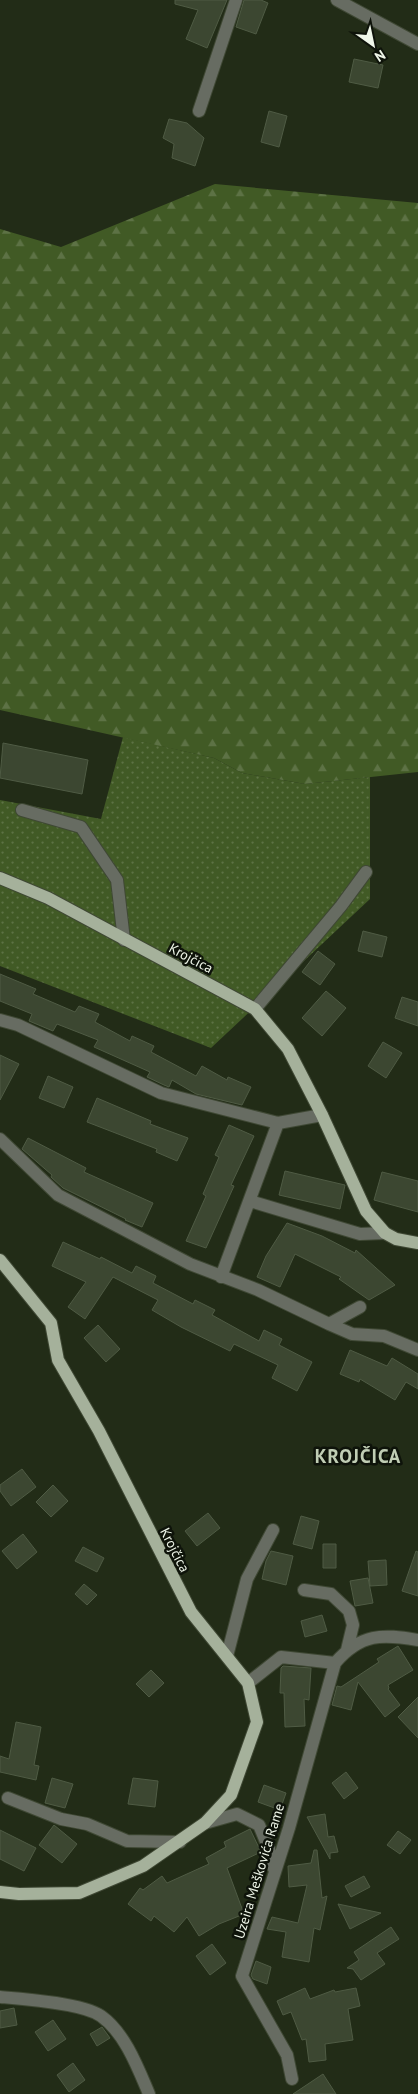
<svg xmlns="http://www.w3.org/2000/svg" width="418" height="2094" viewBox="0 0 418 2094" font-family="'PT Sans',sans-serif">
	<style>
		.grass { fill: url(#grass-dots) }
		.forest { fill: url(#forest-firs) }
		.building { fill: #3c4731; stroke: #4f5b44 }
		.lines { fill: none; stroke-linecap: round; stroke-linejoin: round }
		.minor-casing { stroke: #3f4834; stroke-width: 14 }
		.major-casing { stroke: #3f4834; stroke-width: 14 }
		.minor { stroke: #676c62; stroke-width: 12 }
		.major { stroke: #a5b19b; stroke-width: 12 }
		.labels { text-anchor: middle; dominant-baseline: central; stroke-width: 5; stroke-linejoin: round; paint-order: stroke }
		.street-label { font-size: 14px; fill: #eff6e9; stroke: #0e130a }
		.district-label { font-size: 19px; font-weight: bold; letter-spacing: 1px; fill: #c0cdb4; stroke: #0e130a }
	</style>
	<defs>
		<pattern id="grass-dots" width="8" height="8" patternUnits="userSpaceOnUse" patternTransform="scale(1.25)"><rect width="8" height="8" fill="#415a25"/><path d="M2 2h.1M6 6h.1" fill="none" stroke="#5d7245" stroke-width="1.8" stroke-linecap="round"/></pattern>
		<pattern id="forest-firs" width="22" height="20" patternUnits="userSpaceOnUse" patternTransform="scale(1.25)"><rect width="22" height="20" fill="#415a25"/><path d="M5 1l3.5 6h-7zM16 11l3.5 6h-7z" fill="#5d7245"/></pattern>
	</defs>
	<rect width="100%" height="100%" fill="#222c17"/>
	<!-- grass -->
	<path class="grass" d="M123,737L214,758L242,773L305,784L370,777V899L211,1048L0,966V800L101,819Z"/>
	<!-- forest -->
	<path class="forest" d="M215,184L418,203V772L305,784L242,773L214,758L0,710V229L61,247Z"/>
	<!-- building -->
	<path class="building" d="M175,0H227L207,48L186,39L198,10L175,4Z
		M244,0H261L268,3L256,34L236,27Z
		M354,59L383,65L378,88L349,82Z
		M269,111L287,116L279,147L261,142Z
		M169,119L187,123L204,138L195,166L172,158L174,144L163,138Z
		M3,743L88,760L82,794L0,778Z
		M363,931L387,937L382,957L358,951Z
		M318,951L335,964L320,985L302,972Z
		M0,974L36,989L33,994L75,1012L79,1006L99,1014L95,1022L130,1041L132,1036L154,1046L151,1052L196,1076L202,1066L227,1080L228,1077L251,1087L242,1105L196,1094L172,1080L169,1087L164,1085L147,1077L150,1072L94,1047L98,1040L57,1024L53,1031L29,1021L32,1014L0,1001Z
		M326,991L346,1008L322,1036L302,1018Z
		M402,997L418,1002V1026L395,1018Z
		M383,1042L402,1053L386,1078L368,1066Z
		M0,1055L19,1064L0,1100Z
		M48,1076L73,1087L64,1108L39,1098Z
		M97,1098L151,1121L150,1124L188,1138L177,1161L156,1152L157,1149L87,1122Z
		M229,1125L254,1136L231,1185L234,1186L206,1248L186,1241L206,1196L203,1194L219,1157L215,1155Z
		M28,1138L86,1168L84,1172L153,1203L142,1227L125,1220L126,1219L63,1188L51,1177L52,1175L22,1149Z
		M285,1171L345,1185L340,1209L279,1195Z
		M382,1172L418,1181V1212L374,1200Z
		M287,1223L322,1236L355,1253L356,1250L395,1285L369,1300L339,1279L341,1277L295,1254L280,1287L257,1277L266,1256Z
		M63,1242L100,1259L101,1257L132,1273L136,1266L156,1276L153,1283L193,1304L195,1300L215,1310L212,1315L259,1341L264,1330L282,1339L279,1345L312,1362L297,1391L272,1378L278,1365L234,1344L230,1351L181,1327L152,1310L158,1300L113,1277L85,1319L68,1307L86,1282L52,1266Z
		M98,1325L120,1349L106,1362L84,1338Z
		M350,1350L387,1366L392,1358L418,1374V1389L406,1382L395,1400L360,1379L359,1382L340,1374Z
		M22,1469L36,1487L11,1506L0,1491V1485Z
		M53,1485L68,1501L51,1517L36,1502Z
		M208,1513L220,1528L197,1546L185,1531Z
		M301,1516L319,1521L312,1549L293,1544Z
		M23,1534L37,1552L17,1569L2,1551Z
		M323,1544H336V1568H323Z
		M83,1547L104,1558L97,1572L75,1561Z
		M271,1551L293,1556L286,1585L262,1579L266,1561Z
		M416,1551L418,1552V1596L402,1591Z
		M386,1560L387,1585L370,1586L368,1561Z
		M368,1578L373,1603L355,1606L350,1581Z
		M84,1584L97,1595L87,1605L75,1594Z
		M322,1615L327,1631L305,1637L301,1621Z
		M398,1646L413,1670L388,1685L389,1688L388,1689L400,1705L385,1717L358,1682L351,1710L332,1705L337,1686L341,1687L379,1662L377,1659Z
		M283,1666L311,1668L309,1700L304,1699L305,1726L285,1727L284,1693H280L281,1668Z
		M151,1670L164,1683L149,1697L136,1684Z
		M418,1697V1738L398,1717Z
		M16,1722L41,1727L34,1765L39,1766L36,1780L0,1772V1756L9,1759Z
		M346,1772L358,1788L344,1799L332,1783Z
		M52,1778L73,1784L65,1808L45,1803Z
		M133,1778L158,1781L155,1807L128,1804Z
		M264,1785L286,1793L280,1810L258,1802Z
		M325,1814L328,1837L334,1836L338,1852L330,1853V1859L307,1817Z
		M54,1825L77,1844L62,1863L39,1845Z
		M250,1829L261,1852L227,1868L244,1914L219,1924L199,1936L187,1917L174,1932L154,1916L151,1921L128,1904L140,1888L143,1890L162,1876L167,1883L209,1864L206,1858L226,1847L224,1842Z
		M0,1830L36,1848L24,1871L0,1859Z
		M398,1831L411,1840L400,1854L387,1845Z
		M314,1850H317L322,1898L327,1896L320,1930L314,1928L309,1962L282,1957L286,1932L267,1929L272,1917L298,1923L307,1885L289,1887L288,1866L311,1863Z
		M364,1876L370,1887L351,1897L345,1886Z
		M338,1904L381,1913L350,1929Z
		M391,1927L399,1939L377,1953L385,1964L361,1980L353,1969L347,1968L359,1960L354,1952Z
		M212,1944L226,1963L210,1975L196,1956Z
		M256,1961L271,1967L267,1984L253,1979L251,1975Z
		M305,1988L310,1999L334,1990L335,1992L356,1988L360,2006L348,2009L353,2040L325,2044L326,2060L309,2062L306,2039L302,2040L291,2012L283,2015L277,2001Z
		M14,2008L17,2025L0,2028V2011Z
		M53,2020L66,2039L48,2051L35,2032Z
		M102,2027L110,2038L97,2046L90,2034Z
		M73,2063L85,2080L69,2092L57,2075Z
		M323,2074L336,2094H293Z"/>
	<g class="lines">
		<!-- minor casing -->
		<g class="minor-casing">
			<path id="minor" d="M337,0L418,44
				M199,111L236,0
				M22,810L81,827L117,880L124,940
				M255,1009L341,906L366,872
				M0,1020L18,1025L161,1093L278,1123L322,1115
				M0,1139L58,1195L190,1264L258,1290L329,1324L360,1307
				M250,1201L360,1234L385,1233
				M221,1277L278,1123
				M329,1324L352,1334L384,1336L418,1350
				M304,1590L331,1594L349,1611L353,1625L347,1650
				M227,1656L247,1579L273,1530
				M248,1683L281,1657L335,1663
				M8,1798L61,1819L87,1824L127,1841L180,1842
				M205,1823L237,1814L259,1825L269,1849L274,1869
				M0,1997C24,1999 82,2003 101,2016C125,2033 138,2068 149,2094
				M292,2079L287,2055L242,1976L289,1828L335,1663C361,1633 382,1634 418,1640"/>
		</g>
		<!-- major casing -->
		<g class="major-casing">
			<path id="major" d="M0,878L48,898L255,1009L288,1049L322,1115L366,1211L385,1233L396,1239L418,1243
				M0,1260L51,1323L58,1360L99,1431L191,1612L248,1683L257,1722L231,1795L205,1823L143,1866L79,1893L19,1894L0,1892"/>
		</g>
		<!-- minor -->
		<use href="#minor" class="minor"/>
		<!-- major -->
		<use href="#major" class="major"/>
	</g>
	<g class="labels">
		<!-- street labels -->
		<g class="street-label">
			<text transform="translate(191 958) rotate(28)">Krojčica</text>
			<text transform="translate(175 1550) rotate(63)">Krojčica</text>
			<text transform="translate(259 1871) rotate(-73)">Uzeira Meškovića Rame</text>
		</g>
		<!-- district labels -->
		<g class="district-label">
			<text x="358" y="1456">KROJČICA</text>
		</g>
	</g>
	<!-- north arrow -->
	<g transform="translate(373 45) rotate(147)" stroke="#0e130a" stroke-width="4" paint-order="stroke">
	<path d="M0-4L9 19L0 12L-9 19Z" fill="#eff6e9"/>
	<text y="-8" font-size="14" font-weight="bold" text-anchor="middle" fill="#eff6e9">N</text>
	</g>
</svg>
